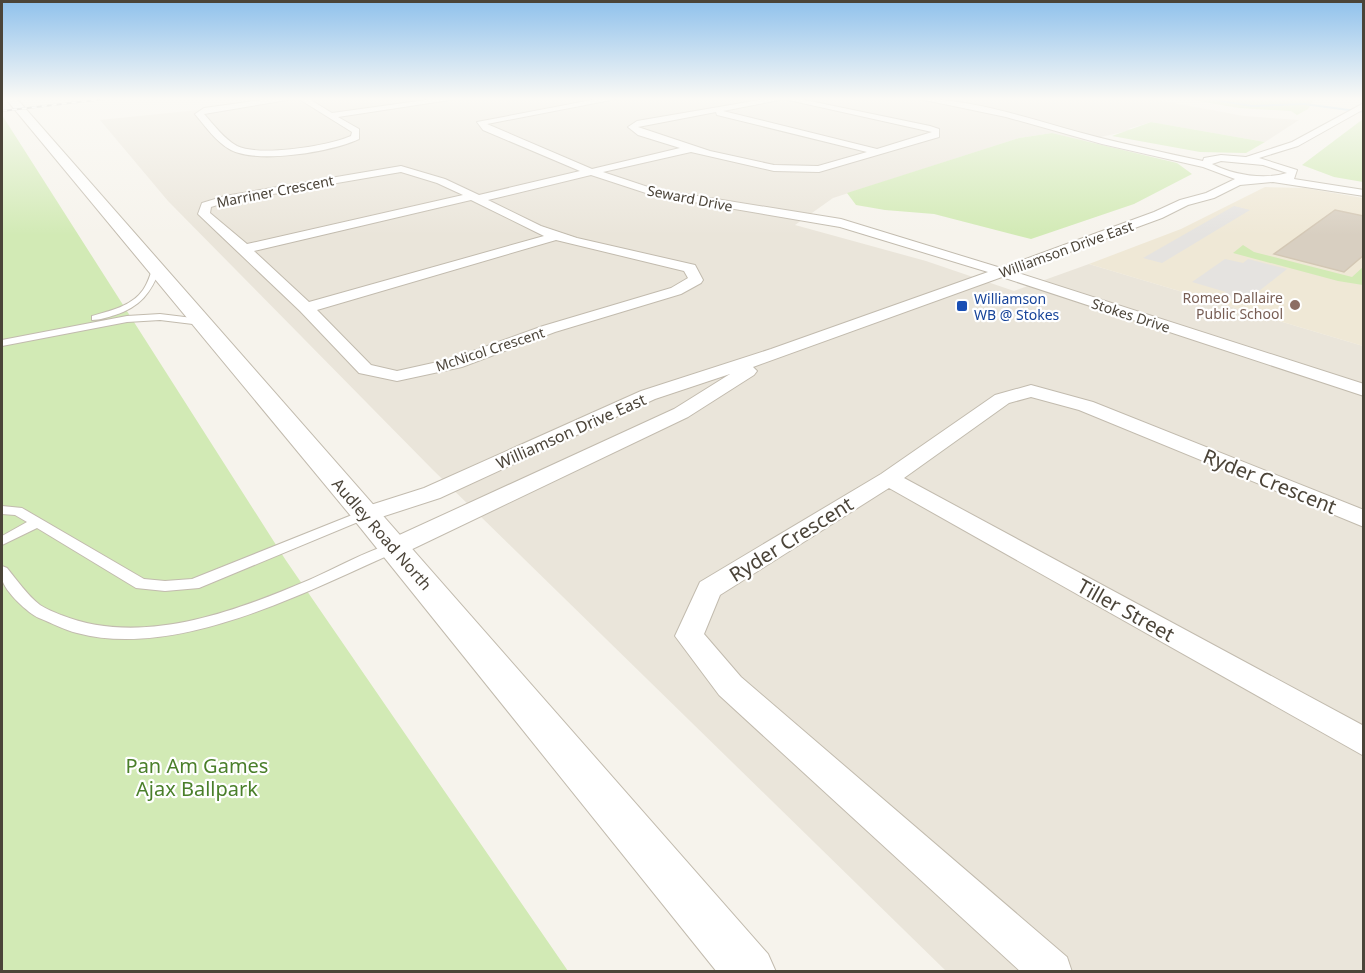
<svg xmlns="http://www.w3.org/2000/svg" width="1365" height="973" viewBox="0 0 1365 973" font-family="'Noto Sans',sans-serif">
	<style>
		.residential { fill: #eae5da }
		.education { fill: #efe8d6 }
		.green { fill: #d2eab5 }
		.parking { fill: #e5e3e0 }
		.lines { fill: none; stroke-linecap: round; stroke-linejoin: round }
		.stream { fill: #a9d4f2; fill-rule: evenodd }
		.building { fill: #d8cfc1; stroke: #d3c7b4; stroke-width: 1.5 }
		.service-casing { stroke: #c2bbae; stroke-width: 2 }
		.minor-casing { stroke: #c2bbae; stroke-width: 2 }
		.tertiary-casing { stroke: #c2bbae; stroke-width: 2 }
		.service { fill: #fff; fill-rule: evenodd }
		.minor { fill: #fff; fill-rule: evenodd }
		.tertiary { fill: #fff; fill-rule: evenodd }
		.rail-casing { stroke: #9a9a9a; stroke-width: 2 }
		.rail { stroke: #fff; stroke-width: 1.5; stroke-dasharray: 5; stroke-linecap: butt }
		.education-dot { fill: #8d6e63; stroke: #fff; stroke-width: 2 }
		.transit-dot { fill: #1a4fb4; stroke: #fff; stroke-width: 2 }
		.labels { text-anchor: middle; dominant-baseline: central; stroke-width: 4.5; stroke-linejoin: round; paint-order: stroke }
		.far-street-label { font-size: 14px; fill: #4b4439; stroke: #fff }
		.far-education-label { font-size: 14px; fill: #785e54; stroke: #fff; text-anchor: end }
		.far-transit-label { font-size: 14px; fill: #164399; stroke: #fff; text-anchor: start }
		.street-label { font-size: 16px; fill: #4b4439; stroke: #fff }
		.near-street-label { font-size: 20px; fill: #4b4439; stroke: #fff }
		.near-park-label { font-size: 20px; fill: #4a7f2a; stroke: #fff }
	</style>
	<rect width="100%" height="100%" fill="#f6f3ec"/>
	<!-- residential -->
	<path class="residential" d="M283,99H1152L1244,116L1299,120L1265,142L1151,122L1128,129L1132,130L1083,141L1052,133L1019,138L833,198L795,225L926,261L1014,291L1089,264L1363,346V971H946L432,469L168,201L100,120L285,101Z"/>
	<!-- education -->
	<path class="education" d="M1265,187L1305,188L1363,198V346L1089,264L1181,229Z"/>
	<!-- green -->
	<path class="green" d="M1187,99H1314L1308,109L1297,115L1291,111L1239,108Z
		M2,115L285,559L568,971H2Z
		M1363,119V182L1334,177L1302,165Z
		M1151,122L1265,142L1246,153L1200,152L1112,136Z
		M1052,133L1177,163L1192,174L1134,204L1031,239L934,214L885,210L856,205L847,193L1019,138Z
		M1243,245L1254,252L1352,277L1363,267V285L1338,281L1233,253Z"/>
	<!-- parking -->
	<path class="parking" d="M1234,206L1250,210L1162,263L1143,258Z
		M1225,259L1243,263L1248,259L1287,269L1244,303L1221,296L1226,292L1192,282Z"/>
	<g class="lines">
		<!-- stream -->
		<path class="stream" d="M1213,99L1252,105L1304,103L1364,111V113L1304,105L1252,107L1204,99Z"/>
	</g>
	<!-- building -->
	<path class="building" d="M1335,210L1364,216V255L1344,272L1274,254Z"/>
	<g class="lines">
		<!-- service casing -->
		<g class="service-casing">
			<path id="service" d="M153,267L160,269C151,293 140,307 115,315C108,317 100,320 92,320V316C110,311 132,306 143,290C148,283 150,275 153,267Z
				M160,314L201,319L205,322L201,325L160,320L127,322L2,346V340L127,316Z
				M2,506L22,508L144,579L165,581L192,579L362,511H370L372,514L370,517L199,588L165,591L136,588L37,528L2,545V536L27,522L15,515L2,514Z
				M393,543L398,545L400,548L398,551C308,591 177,660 77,633C64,630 52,623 39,618C28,613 5,592 2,579C0,576 2,569 2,566L7,568C17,580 27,595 40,605C46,609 54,612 61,615C141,647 234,612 309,580C336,568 364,552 393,543Z"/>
		</g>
		<!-- minor casing -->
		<g class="minor-casing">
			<path id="minor" d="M269,99H293L204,114C214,125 224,139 237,146C260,157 328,146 351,136L352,132L299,99H309L332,113L433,99H456L338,117L359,129V139C331,152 259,164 231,150C217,143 205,126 195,114L204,108Z
				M597,99H616L487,124L592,169L680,148L638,135L628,127L637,121L765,99H784L723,111L877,149L932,132L784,99H800L930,126L939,129V137L819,172L774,171L691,152L603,172L654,189L841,219L1001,268L1154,212L1180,200L1206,193L1235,179L1203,167L1102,144L1006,117L920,99C974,99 1030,119 1082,133C1122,144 1162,152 1203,161L1204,158L1221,155L1246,157L1292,142L1364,103V109L1298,146L1259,158L1297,170L1294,179L1364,190V196L1273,182L1240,185L1214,198L1188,205L1162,218L1015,272L1364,384V396L1002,277L753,367L757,371L754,375L688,417L402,554L393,556L384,554L381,548L384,542L674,409L730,374L655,399L440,498L366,522L358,519L354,514L358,509L424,488L641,391L771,349L988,272L840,227L652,195L591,175L488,200L541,226L577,238L695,265L703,280L701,283L681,294L555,332L462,367L397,381L359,373L300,311L198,214L202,203L225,196L401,166L445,179L479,195L580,171L483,130L477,122ZM716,112L717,115L867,152L818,166L774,165L710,151L638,127ZM1221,161L1263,165L1287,173C1264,180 1233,175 1212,164ZM401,172L437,183L463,195L247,244L210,213L211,207L227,202ZM471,200L544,236L309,302L254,251ZM556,240L684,271L688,278L671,288L543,326L451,359L397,371L371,365L317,310Z
				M1031,385L1093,402L1364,510V527L1079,410L1031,397L1009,403L904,478L1364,726V756L889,488L720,595L704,634L741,677L1067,957L1072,972H1021L719,695L675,636L700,582L881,474L995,395Z"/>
		</g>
		<!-- tertiary casing -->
		<g class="tertiary-casing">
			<path id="tertiary" d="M6,99H17L768,954L776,972H717L355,521Z"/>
		</g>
		<!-- service -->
		<use href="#service" class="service"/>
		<!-- minor -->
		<use href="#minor" class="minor"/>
		<!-- tertiary -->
		<use href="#tertiary" class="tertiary"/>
		<!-- rail casing -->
		<g class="rail-casing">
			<path id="rail" d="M2,111L104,99"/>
		</g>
		<!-- rail -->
		<use href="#rail" class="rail"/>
	</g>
	<!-- sky -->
	<linearGradient id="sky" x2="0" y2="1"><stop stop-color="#8fc1ec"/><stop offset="0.42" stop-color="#fbfaf6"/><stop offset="1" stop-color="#fbfaf6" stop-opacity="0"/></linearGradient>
	<rect width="1365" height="235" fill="url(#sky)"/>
	<!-- markers -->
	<circle class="education-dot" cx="1295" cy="305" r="6"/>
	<rect class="transit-dot" x="956" y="300" width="12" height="12" rx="3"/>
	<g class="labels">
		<!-- far-street labels -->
		<g class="far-street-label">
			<text transform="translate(275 191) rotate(-11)">Marriner Crescent</text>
			<text transform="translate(690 198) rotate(11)">Seward Drive</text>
			<text transform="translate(1066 249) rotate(-20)">Williamson Drive East</text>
			<text transform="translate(1131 315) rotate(18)">Stokes Drive</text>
			<text transform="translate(490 349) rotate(-18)">McNicol Crescent</text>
		</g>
		<!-- far-education labels -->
		<g class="far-education-label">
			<text x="1283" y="297">Romeo Dallaire<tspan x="1283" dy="16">Public School</tspan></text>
		</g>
		<!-- far-transit labels -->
		<g class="far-transit-label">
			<text x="974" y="298">Williamson<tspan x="974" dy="16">WB @ Stokes</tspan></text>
		</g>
		<!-- street labels -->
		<g class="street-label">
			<text transform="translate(571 431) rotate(-24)">Williamson Drive East</text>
			<text transform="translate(382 534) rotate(49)">Audley Road North</text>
		</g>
		<!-- near-street labels -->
		<g class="near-street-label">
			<text transform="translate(1270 481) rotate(22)">Ryder Crescent</text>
			<text transform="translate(791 539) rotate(-32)">Ryder Crescent</text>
			<text transform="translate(1126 610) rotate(29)">Tiller Street</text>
		</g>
		<!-- near-park labels -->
		<g class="near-park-label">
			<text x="197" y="765">Pan Am Games<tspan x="197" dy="23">Ajax Ballpark</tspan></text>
		</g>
	</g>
	<!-- border -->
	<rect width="1365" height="973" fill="none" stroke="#4b4439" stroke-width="6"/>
</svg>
